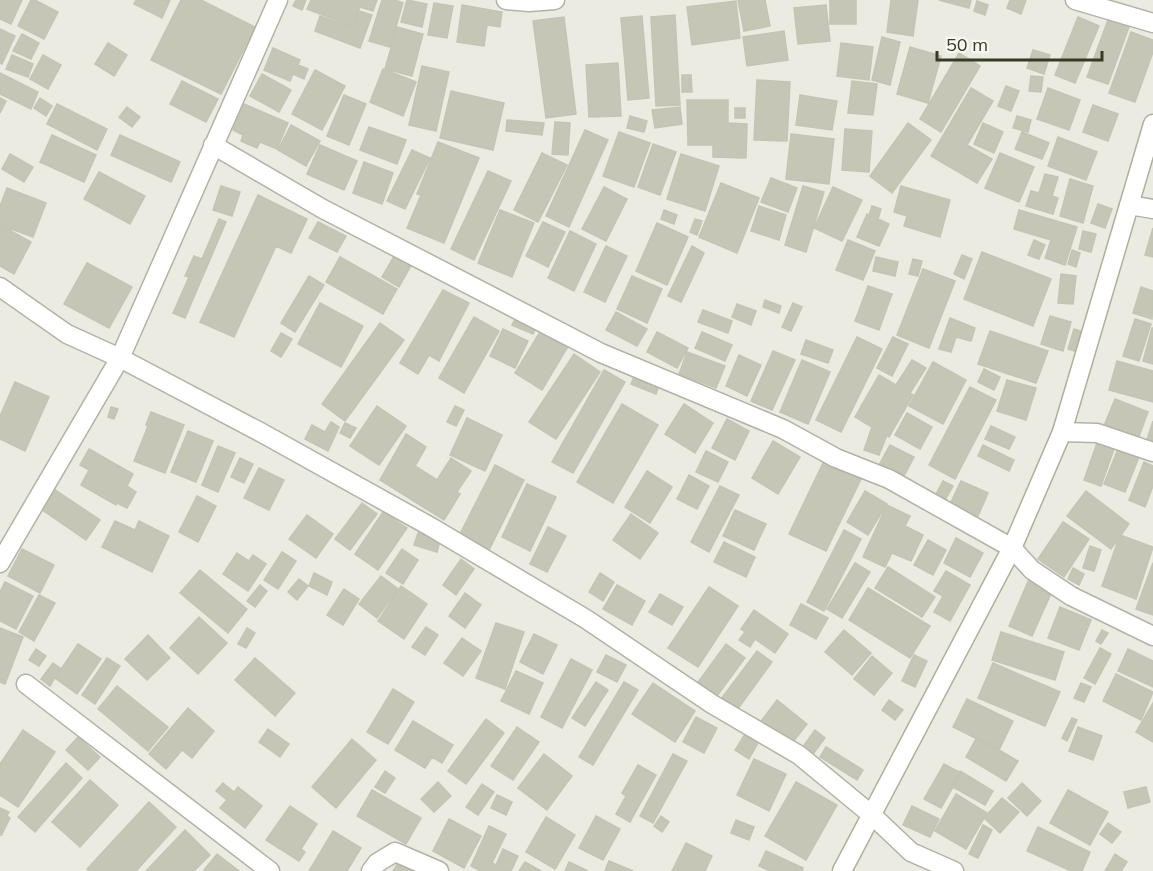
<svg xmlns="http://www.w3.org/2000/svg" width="1153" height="871" viewBox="0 0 1153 871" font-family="Mulish,sans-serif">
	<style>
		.building { fill: #c6c6b7; stroke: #c3c5b4; stroke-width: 1.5 }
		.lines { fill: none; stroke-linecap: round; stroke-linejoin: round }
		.street-casing { stroke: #b1b3a5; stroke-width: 21 }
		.secondary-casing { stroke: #aeb09b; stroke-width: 21 }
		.street { stroke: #fff; stroke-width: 18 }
		.secondary { stroke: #fff; stroke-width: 18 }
	</style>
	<rect width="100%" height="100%" fill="#ebebe2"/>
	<!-- building -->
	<path class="building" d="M0,0H22L11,24L0,19Z
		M31,0H35L58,12L44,39L18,26Z
		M136,0H170L162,18L134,4Z
		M181,0H201L255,27L221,94L151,60Z
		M296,0H306L302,10L293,6Z
		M311,0H377L373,11L360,7L352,26L307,9Z
		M382,0H395L403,3L390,47L369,41Z
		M407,0L427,4L422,27L401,22Z
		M738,0H765L770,26L744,31Z
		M830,0H856V24H830Z
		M891,0H918L913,36L887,32Z
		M939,0H971L969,8Z
		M1010,0H1026L1021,14L1007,8Z
		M736,1L740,38L692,45L687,7Z
		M977,1L988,5L985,15L974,11Z
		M434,3L453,6L447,38L428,35Z
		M462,5L502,12L500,27L487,25L484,46L457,42Z
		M826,5L830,41L798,44L794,8Z
		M359,11L372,15L360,48L315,31L320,16L353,28Z
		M675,15L680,105L656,106L651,17Z
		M642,16L649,98L628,100L621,18Z
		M564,17L576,114L546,118L533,21Z
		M1078,17L1099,26L1075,83L1055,75Z
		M1108,20L1129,27L1108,84L1087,77Z
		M397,27L423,34L412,76L385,69Z
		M0,29L15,36L2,64L0,63Z
		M784,31L788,60L747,66L743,37Z
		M1131,32L1153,40V52L1135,102L1109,93Z
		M22,34L39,43L31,59L13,51Z
		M882,37L900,42L890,85L872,80Z
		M108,43L127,55L114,76L95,64Z
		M841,43L873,47L869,80L837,76Z
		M910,47L941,56L928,103L897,94Z
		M273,48L300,60L298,65L308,69L304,79L293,74L290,81L264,70Z
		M1033,50L1050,55L1044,74L1027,68Z
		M959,53L980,66L941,132L920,119Z
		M12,55L33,64L28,77L6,69Z
		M43,55L61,65L48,89L30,79Z
		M618,63L621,116L589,117L586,65Z
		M422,66L449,72L436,131L409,125Z
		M383,69L416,82L403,116L370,102Z
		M315,70L345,86L322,130L292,114Z
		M0,73L38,92L31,109L0,94Z
		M262,74L291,90L279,112L250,96Z
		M682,75H691L692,92H682Z
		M1031,76L1043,77L1041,92L1029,91Z
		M757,80L790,82L787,141L754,140Z
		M182,81L218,99L206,122L170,104Z
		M852,81L877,84L873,115L848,113Z
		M1006,86L1019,91L1011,111L998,106Z
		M971,88L993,101L967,145L992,159L977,183L931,156Z
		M1048,88L1080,100L1069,130L1037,119Z
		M451,91L504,103L493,150L440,138Z
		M344,95L366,104L349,145L327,136Z
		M800,95L837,101L832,130L796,125Z
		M0,98L6,101L0,113Z
		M40,98L52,106L46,116L34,108Z
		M687,100H728V123L747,124L746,158L713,157V145H688Z
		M57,104L107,129L97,150L47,124Z
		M244,104L288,123L277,149L260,142L257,148L241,141L243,135L233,130Z
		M1093,105L1118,114L1108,141L1083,132Z
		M127,107L140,117L132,127L119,117Z
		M680,107L682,124L655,128L652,110Z
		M735,108H745V118H735Z
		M630,116L647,121L644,132L627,128Z
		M1017,116L1031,120L1028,132L1013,128Z
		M507,120L544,123L542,135L506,131Z
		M555,122L570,123L568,155L552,154Z
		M908,123L931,140L892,193L870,176Z
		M983,123L1003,132L994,153L974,144Z
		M291,125L320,141L306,166L278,150Z
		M369,127L406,140L397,164L360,150Z
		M845,129L872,131L869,172L842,170Z
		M585,130L608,140L569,227L546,216Z
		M619,132L650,143L634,187L603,176Z
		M1022,132L1049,143L1042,159L1015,149Z
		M791,134L834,139L829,184L786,179Z
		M52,135L96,155L84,182L40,162Z
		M120,135L180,162L171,182L111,155Z
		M1058,137L1097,152L1086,180L1048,166Z
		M438,142L479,158L444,243L407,228L421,195L417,194Z
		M653,144L676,152L660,195L638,187Z
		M320,145L357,161L344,190L307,174Z
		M412,150L430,158L405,209L387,201Z
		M542,153L567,165L538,222L514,210Z
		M1000,153L1034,167L1019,202L985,188Z
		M10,154L33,167L24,182L2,169Z
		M681,154L719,166L705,211L667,199Z
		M364,162L393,173L382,204L353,193Z
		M488,171L511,181L474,260L451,249Z
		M99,172L145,196L130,224L84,199Z
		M1045,174L1058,177L1052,196L1058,198L1053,214L1026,206L1031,191L1039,193Z
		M771,178L797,188L788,212L761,202Z
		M1070,179L1093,186L1083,223L1060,216Z
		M721,183L759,198L737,253L699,237Z
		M221,186L240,192L232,216L213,210Z
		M803,186L824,192L806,252L785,245Z
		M901,186L950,200L940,237L904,226L907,216L894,212Z
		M604,187L627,199L606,241L582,229Z
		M833,187L862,200L842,241L814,228Z
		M7,188L46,203L33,237L0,225V206Z
		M258,195L307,219L291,253L276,246L234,337L200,322Z
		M1098,204L1112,209L1105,228L1091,223Z
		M759,206L786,215L779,240L751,231Z
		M872,206L881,209L878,219L889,224L879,246L857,237L867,214L869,215Z
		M500,210L534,223L512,277L478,263Z
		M664,210L677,215L674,224L661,219Z
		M1019,210L1077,227L1065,265L1045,258L1051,240L1014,229Z
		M219,219L226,222L185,318L173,313L189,277L185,276L194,256L202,259Z
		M695,219L702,221L697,235L690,232Z
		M318,222L346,236L337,252L309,238Z
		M543,222L565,232L548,267L526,256Z
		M657,223L688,237L667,285L636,271Z
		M0,225L31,242L14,274L0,266Z
		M1153,228V257L1145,255Z
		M570,231L596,244L574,291L548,278Z
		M1083,231L1096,234L1091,252L1079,249Z
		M848,240L875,251L863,280L836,270Z
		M1034,240L1045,245L1039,259L1028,255Z
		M606,246L627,256L605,302L584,292Z
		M692,246L704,253L681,302L668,296Z
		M1072,250L1080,253L1076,267L1068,264Z
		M397,251L414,260L399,287L382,277Z
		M982,252L1051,279L1033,326L964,299Z
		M962,255L972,259L964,279L954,274Z
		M340,257L397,289L383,314L326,282Z
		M876,257L898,262L895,276L873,271Z
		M913,259L922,261L918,276L909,274Z
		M87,263L132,287L109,328L64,304Z
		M923,269L955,281L929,348L897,335Z
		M1061,274L1076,276L1073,304L1058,303Z
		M309,276L324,285L295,332L281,323Z
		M632,276L662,289L647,323L617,309Z
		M868,286L892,294L879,330L855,321Z
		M1141,287L1153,291L1152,319L1133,313Z
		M443,290L469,303L439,361L429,355L418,374L400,363Z
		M765,300L781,306L779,313L763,307Z
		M320,303L363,326L341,367L298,344Z
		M793,303L802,307L791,331L782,327Z
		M737,304L756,311L751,325L732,317Z
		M703,310L732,321L728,333L698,322Z
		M616,312L647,329L637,346L606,330Z
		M518,313L538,322L533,334L512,325Z
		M1050,316L1071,322L1063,351L1041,344Z
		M474,317L499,331L464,393L439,378Z
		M950,318L975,328L971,341L956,337L951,352L939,349Z
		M1135,319L1151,324L1139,361L1123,356Z
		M380,323L404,340L345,421L322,404Z
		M543,327L570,343L542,390L515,373Z
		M1152,328H1153V364L1143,361Z
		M503,329L528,341L515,368L490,356Z
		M1074,329L1084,332L1078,352L1068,349Z
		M990,331L1048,351L1036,383L978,364Z
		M657,332L688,348L677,368L647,352Z
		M702,332L732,345L725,361L695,348Z
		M281,333L292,339L281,357L271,351Z
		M857,337L882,349L841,432L816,420Z
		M893,337L908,344L892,376L877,368Z
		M806,340L833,350L828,363L801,354Z
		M773,351L795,360L772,410L751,401Z
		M687,352L725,366L716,388L679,374Z
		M574,354L600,372L556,439L529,422Z
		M739,355L761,365L747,396L726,386Z
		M802,360L830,372L808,424L780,412Z
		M912,360L926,368L910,393L913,395L889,437L887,435L879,455L864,450L872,427L855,417L879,375L896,385Z
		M1117,361L1153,371V402L1109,390Z
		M933,362L966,380L943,424L909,406Z
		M984,369L1000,377L994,390L978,382Z
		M604,370L625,382L573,473L552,462Z
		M636,372L660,382L656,394L631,384Z
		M1007,380L1036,388L1026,420L997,411Z
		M15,382L49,397L25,451L0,439V416Z
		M970,387L996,400L955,479L929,465Z
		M1115,399L1148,412L1138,439L1104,426Z
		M622,404L658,425L613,503L577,482Z
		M684,404L713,423L695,453L665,434Z
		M377,406L406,426L379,465L350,446Z
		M455,406L464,410L456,426L447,422Z
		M111,407L118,409L114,419L108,417Z
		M151,412L184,425L165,473L134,461L148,426L146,425Z
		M907,413L932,427L920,449L895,435Z
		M467,418L502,435L485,471L450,455Z
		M727,419L749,431L735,460L712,448Z
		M1153,421V449L1145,446Z
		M331,422L339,427L328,451L305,439L312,425L325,432Z
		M345,423L356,428L350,438L340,433Z
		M991,426L1015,437L1009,449L985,439Z
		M188,431L213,441L196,482L171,472Z
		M406,434L426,447L415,466L437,480L451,458L471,471L457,492L460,494L444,520L380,480Z
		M1098,440L1115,446L1101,486L1084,480Z
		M773,441L800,457L778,494L752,478Z
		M890,445L914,457L903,478L879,465Z
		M983,445L1014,460L1009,471L978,456Z
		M218,446L235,453L218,492L202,485Z
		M89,449L133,474L127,486L136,492L127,508L117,503L116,505L81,485L89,470L80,465Z
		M1118,449L1139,457L1125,492L1104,484Z
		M706,451L728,462L718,482L696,472Z
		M240,458L253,464L244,483L231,477Z
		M824,461L861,479L826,551L789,534Z
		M1144,462L1153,466V486L1145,507L1129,500Z
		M495,465L524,480L489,550L460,534Z
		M259,468L284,480L269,510L244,498Z
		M647,471L672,487L650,523L625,507Z
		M689,475L709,486L697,509L677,499Z
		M943,481L953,486L944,502L935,496Z
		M961,481L988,493L978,516L950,504Z
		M527,484L556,497L530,551L502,537Z
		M720,486L739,495L709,552L691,542Z
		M54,489L100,520L86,540L41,509Z
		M865,491L887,504L868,535L847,522Z
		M1086,491L1129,524L1111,549L1067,516Z
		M197,496L216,506L198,542L179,532Z
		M362,503L377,514L350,550L335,539Z
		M887,505L910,516L905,526L923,535L911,561L892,553L885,567L863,557Z
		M735,510L766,524L754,550L723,536Z
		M383,512L407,528L378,570L355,554Z
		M631,514L658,533L640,559L613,540Z
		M307,515L333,534L316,558L289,539Z
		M115,521L135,530L139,521L169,536L152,572L102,547Z
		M1063,522L1089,539L1064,577L1038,559Z
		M548,527L566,536L547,572L530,564Z
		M844,530L861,539L824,611L807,602Z
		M418,533L440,541L437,552L414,545Z
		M1120,535L1153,547L1136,599L1102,586Z
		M956,538L983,553L970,577L944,563Z
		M928,540L946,550L933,575L914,565Z
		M724,542L755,557L746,577L714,562Z
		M1090,546L1101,550L1094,571L1083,568Z
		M22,549L54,565L40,593L8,576Z
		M402,549L418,560L403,584L386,573Z
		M282,552L296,561L278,589L264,580Z
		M237,553L249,561L253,555L266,564L248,591L223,574Z
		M461,559L474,569L456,595L443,585Z
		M855,563L870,572L842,618L827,609Z
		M1153,563V615L1136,609Z
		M888,567L935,597L922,617L875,588Z
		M1073,568L1084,574L1079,585L1068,579Z
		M200,570L247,609L228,633L180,593Z
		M946,571L970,585L950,621L934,612L943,596L934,591Z
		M314,573L332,582L327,595L309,586Z
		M600,573L614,582L603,601L589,592Z
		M381,576L398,589L377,618L359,604Z
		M1030,577L1054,587L1032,636L1009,626Z
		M299,579L308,586L297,600L288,592Z
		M5,582L33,596L16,629L0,621V592Z
		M260,585L267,591L255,607L247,601Z
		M617,585L645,601L632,625L603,609Z
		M401,586L427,604L404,639L378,621Z
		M709,587L738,606L698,667L668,648Z
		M868,588L930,626L910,658L849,620Z
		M344,589L359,599L343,625L327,615Z
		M465,593L481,605L465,628L449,616Z
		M660,594L683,607L672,625L649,612Z
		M39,595L55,603L34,641L19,632Z
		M801,604L828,618L816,639L790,625Z
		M1060,607L1091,620L1079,650L1048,638Z
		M754,610L788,634L775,653L755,639L750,647L739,640L745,632L741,629Z
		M199,617L227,643L198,674L170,648Z
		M496,623L524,632L505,689L476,678Z
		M426,627L438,635L425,655L412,647Z
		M0,628L23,637L5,684L0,682Z
		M247,628L255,633L246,648L238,644Z
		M844,630L871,653L852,675L825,652Z
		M1102,630L1108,633L1101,644L1096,641Z
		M1001,632L1064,652L1055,680L992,660Z
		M534,634L557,645L543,674L520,662Z
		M148,635L170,658L147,680L125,659Z
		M462,638L481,651L463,676L444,663Z
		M78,644L101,659L77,694L55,678Z
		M726,644L745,658L717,696L698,682Z
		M1100,648L1111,654L1095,684L1084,678Z
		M36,649L46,656L39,666L29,660Z
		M1128,649L1153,661V687L1118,671Z
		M757,651L772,662L737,710L721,699Z
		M606,655L626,665L617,682L597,672Z
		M914,655L927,661L915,687L902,681Z
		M872,656L892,673L874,695L854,679Z
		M107,658L120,666L95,704L82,695Z
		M255,658L295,693L275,716L235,680Z
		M571,659L592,670L562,728L541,717Z
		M53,663L60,668L50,686L41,679Z
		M993,663L1060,692L1045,726L978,698Z
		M516,671L543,683L529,714L501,701Z
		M1116,674L1153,692L1141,720L1103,701Z
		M596,682L608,690L585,726L572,718Z
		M624,682L638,690L593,765L579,757Z
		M653,683L695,711L675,742L632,714Z
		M1081,683L1091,687L1084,702L1074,698Z
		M117,686L168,727L148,751L98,709Z
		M393,689L414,702L388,744L367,732Z
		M967,699L1013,721L999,750L953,727Z
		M777,700L807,724L789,747L759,724Z
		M889,700L903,710L895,720L882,710Z
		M1153,703V742L1136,732Z
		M188,708L214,731L192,758L182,750L166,769L149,754Z
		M696,717L717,728L704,753L683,742Z
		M1072,718L1077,720L1067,741L1062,738Z
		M486,719L504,733L466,784L448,771Z
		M413,721L453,745L442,763L432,757L425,768L395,750Z
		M517,727L539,742L513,780L491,766Z
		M1078,727L1102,736L1093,760L1069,751Z
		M268,729L289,744L280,757L259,742Z
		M23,730L55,752L18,807L0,795V764Z
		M815,730L825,738L814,753L804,745Z
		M745,734L758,743L749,759L735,750Z
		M78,737L100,757L88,770L66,750Z
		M977,737L1018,761L1006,781L966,757Z
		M352,739L376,760L336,808L312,787Z
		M826,747L863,770L857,780L820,757Z
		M544,754L572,776L547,810L518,788Z
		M673,754L687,761L653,823L640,816Z
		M754,759L786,774L769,811L737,795Z
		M66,763L82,778L35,832L18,817Z
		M944,764L961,773L941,808L924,799Z
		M638,765L656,775L630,822L616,814L626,796L622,793Z
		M385,771L395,778L385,793L375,787Z
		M960,771L993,791L985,805L951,786Z
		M90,780L118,805L80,847L52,822Z
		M438,782L451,796L434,812L421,799Z
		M796,782L837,805L806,860L765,836Z
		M223,783L234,792L238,787L262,806L245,828L220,808L227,800L216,791Z
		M1022,783L1041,801L1027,816L1008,798Z
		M482,784L494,792L478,815L466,807Z
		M1146,787L1150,802L1128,808L1124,792Z
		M372,790L421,818L406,844L357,816Z
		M1068,790L1108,812L1090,845L1050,823Z
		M956,794L987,813L966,849L935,831Z
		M497,795L512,802L506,815L491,808Z
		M1002,798L1019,812L1000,833L984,818Z
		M149,802L176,827L136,871H90L87,869Z
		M290,806L317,824L301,849L305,852L299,861L266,840Z
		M912,806L939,819L930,837L903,825Z
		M0,808L9,812L7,816L10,818L1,836Z
		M596,816L620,829L603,860L579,848Z
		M661,816L669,822L662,832L654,826Z
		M546,817L575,835L555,869L526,852Z
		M449,819L481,836L464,868L433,851Z
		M736,820L754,827L749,840L731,833Z
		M1108,823L1121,832L1112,843L1100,834Z
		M983,825L992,830L978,858L969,854Z
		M489,826L506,834L492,863L496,865L503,849L518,856L511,871H480L471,866Z
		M1038,827L1090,852L1082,871H1071L1027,851Z
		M185,830L210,855L194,871H146Z
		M333,831L361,848L347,871H309Z
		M686,843L712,856L705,871H672Z
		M766,851L803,868L802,871H770L759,866Z
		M217,854L239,871L204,870Z
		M1115,854L1127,862L1121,871H1105Z
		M609,861L633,871H605Z
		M525,862L541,871H519Z
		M569,862L588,871H565Z
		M398,863L411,871H393Z"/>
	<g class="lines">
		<!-- street casing -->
		<g class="street-casing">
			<path id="street" d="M506,0L529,2L555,0
				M1075,0L1153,23
				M213,145L323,209L601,353L783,429L836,458L889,479L1012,548L1032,570L1071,596L1153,636
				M1129,205L1153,209
				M0,287L67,334L120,358L262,433L431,527L586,619L712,704L799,755L873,816L911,852L954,871
				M1062,432L1097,433L1153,452
				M0,563L120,358L278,0
				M26,684L270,871
				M371,871L377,863L395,852L439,871"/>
		</g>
		<!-- secondary casing -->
		<g class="secondary-casing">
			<path id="secondary" d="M842,871L1012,548L1062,432L1153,124"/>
		</g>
		<!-- street -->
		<use href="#street" class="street"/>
		<!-- secondary -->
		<use href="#secondary" class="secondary"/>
	</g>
	<!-- scale -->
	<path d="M937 51v9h165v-9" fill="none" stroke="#363b23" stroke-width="3"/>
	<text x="946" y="51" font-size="18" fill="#363b23" stroke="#f8f8f2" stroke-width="4.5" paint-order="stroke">50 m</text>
</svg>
